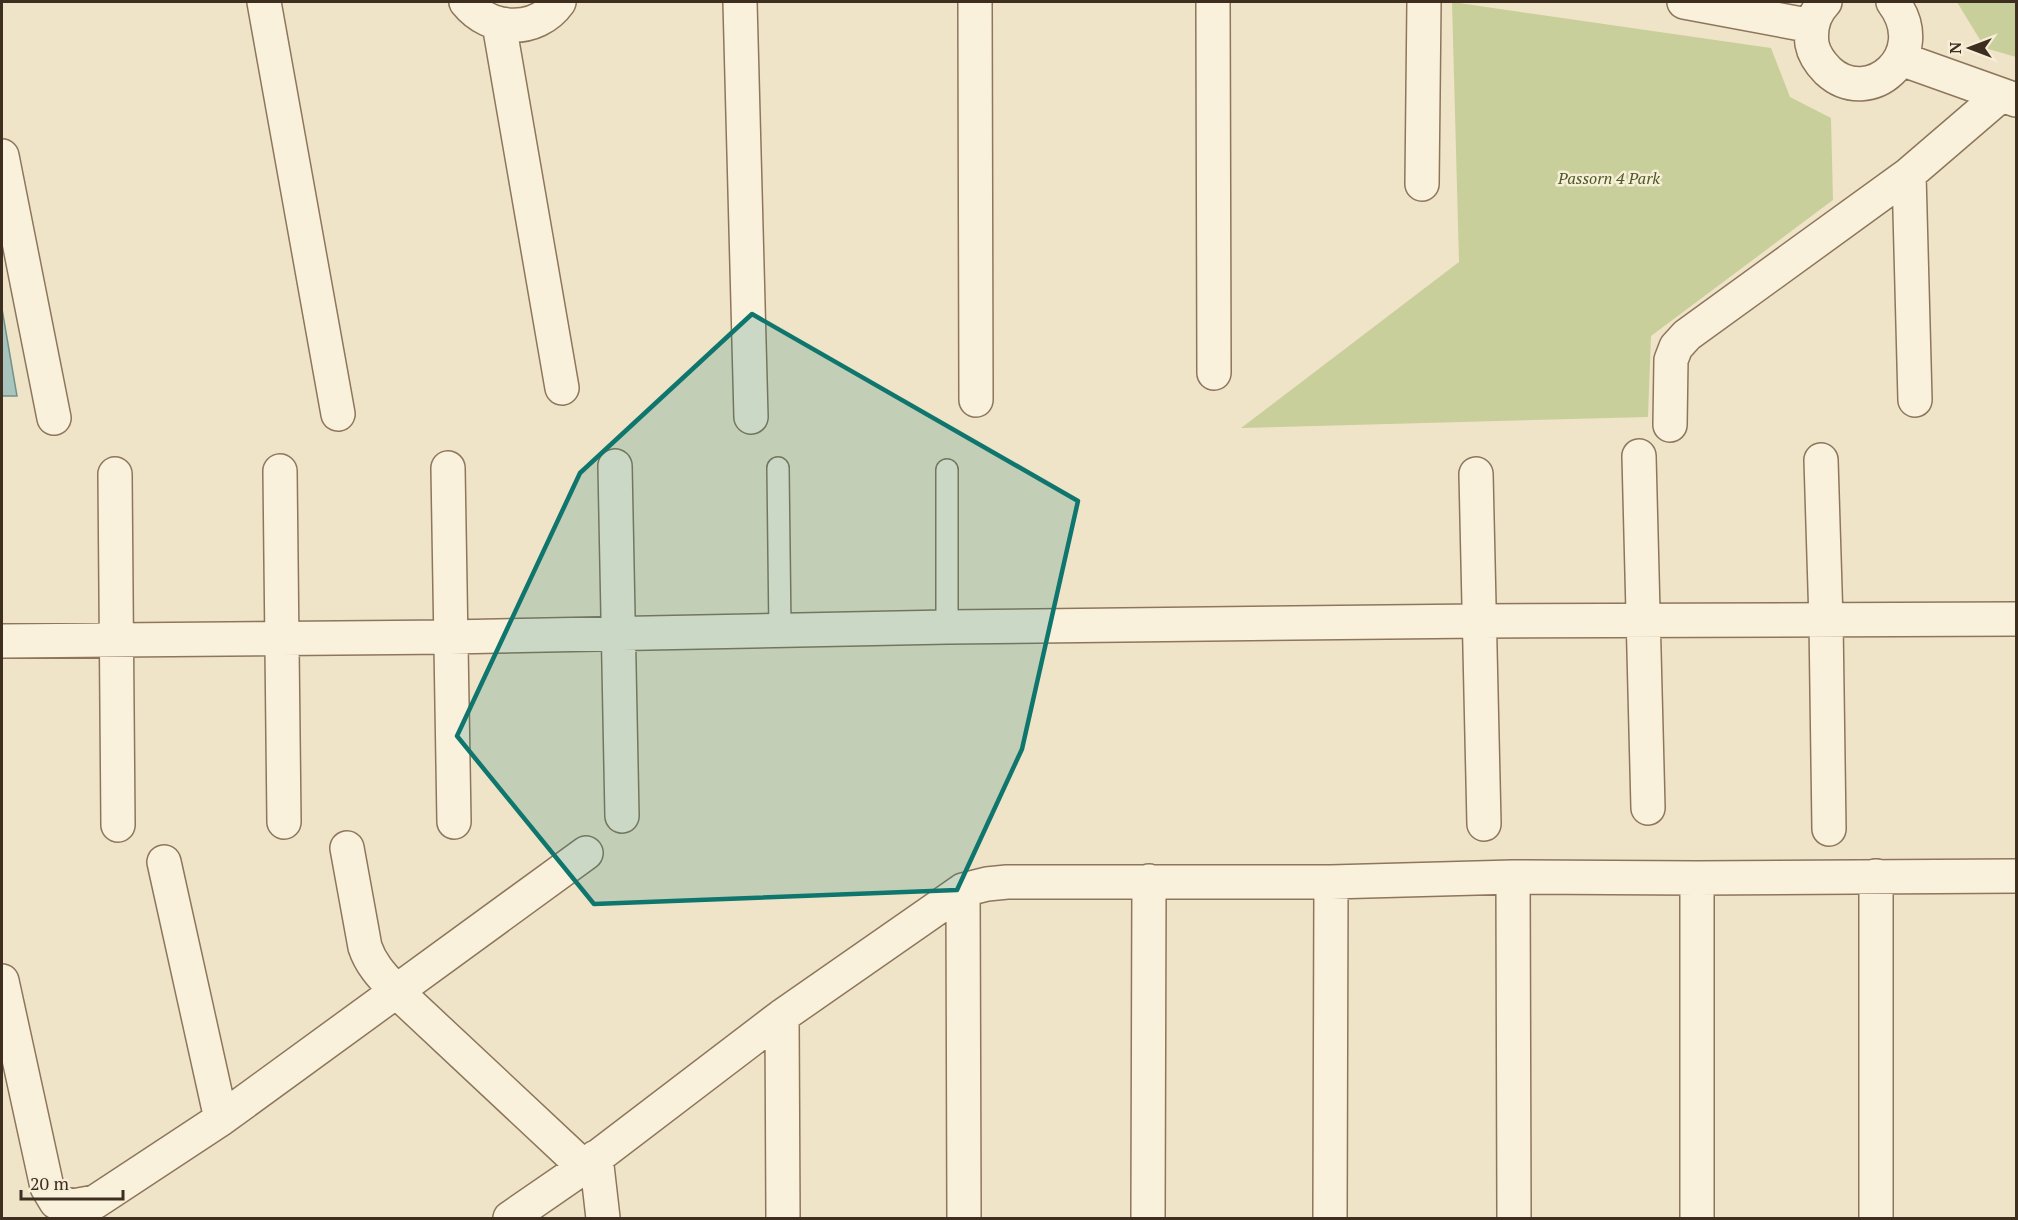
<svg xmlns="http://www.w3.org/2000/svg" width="2018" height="1220" viewBox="0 0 2018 1220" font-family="'PT Serif',serif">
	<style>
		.green { fill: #c9cf9b }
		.water { fill: #a9c4bc; stroke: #6f938a; stroke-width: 1.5 }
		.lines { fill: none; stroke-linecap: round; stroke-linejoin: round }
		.lane-casing { stroke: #8d765c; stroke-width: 24 }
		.street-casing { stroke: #8d765c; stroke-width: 36 }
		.lane { stroke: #faf1dc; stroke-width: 21 }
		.street { stroke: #faf1dc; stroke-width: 33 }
		.marked { fill: #0f766e; fill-opacity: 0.2; stroke: #0f766e; stroke-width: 4.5; stroke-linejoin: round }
		.labels { text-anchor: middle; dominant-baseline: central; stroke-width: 5; stroke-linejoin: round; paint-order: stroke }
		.park-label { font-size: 16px; font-style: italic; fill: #4d5a26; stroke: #f7eed8 }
	</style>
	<rect width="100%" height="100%" fill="#f0e4c8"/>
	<!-- green -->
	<path class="green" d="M1452,2L1771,48L1790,97L1831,118L1833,200L1651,336L1648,417L1241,428L1459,262Z
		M1957,2H2016V57L1985,48Z"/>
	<!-- water -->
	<path class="water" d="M2,309L17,396H2Z"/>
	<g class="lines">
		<!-- lane casing -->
		<g class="lane-casing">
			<path id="lane" d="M778,468L780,631
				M947,627V470"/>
		</g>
		<!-- street casing -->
		<g class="street-casing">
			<path id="street" d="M264,2L338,414
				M466,2C490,32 536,34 559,2
				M740,2L751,417
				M975,2L976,400
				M1213,2L1214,373
				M1684,2L1812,26
				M1825,2C1814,13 1810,28 1812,44C1814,55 1820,63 1828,71C1869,109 1933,55 1893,2
				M499,24L562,388
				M1901,59L2016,100
				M2,156L54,418
				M1909,174L1915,400
				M1422,184L1424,2
				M1670,425L1671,360L1676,347L1687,335L1909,174L2001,95
				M1639,456L1648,808
				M1821,460L1826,621L1829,829
				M615,466L622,816
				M448,468L454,822
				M280,471L284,822
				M115,474L118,825
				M1476,474L1484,824
				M2,641L450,637L947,627L1480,621L2016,619
				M347,848L365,947C371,965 383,977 396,991L584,1167
				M164,862L221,1119
				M1876,876V1218
				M1513,877L1514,1218
				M1697,878V1218
				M963,890L964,1218
				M2,981L47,1187L56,1202L73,1206L95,1202L221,1119L586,853
				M782,1016L783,1218
				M596,1157L603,1218
				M510,1218L584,1167L782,1016L963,890L987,884L1007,882H1331L1513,877L1697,878L2016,876
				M1148,1218L1149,881
				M1330,1218L1331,882"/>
		</g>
		<!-- lane -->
		<use href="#lane" class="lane"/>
		<!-- street -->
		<use href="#street" class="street"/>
	</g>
	<!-- marked area -->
	<path class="marked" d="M752,314L1078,501L1022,749L957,890L594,904L457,736L580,473Z"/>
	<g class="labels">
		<!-- park labels -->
		<g class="park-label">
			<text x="1609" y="178">Passorn 4 Park</text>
		</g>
	</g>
	<!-- border -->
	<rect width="2018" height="1220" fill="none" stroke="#3d2e20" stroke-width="6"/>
	<!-- north arrow -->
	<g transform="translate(1970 48) rotate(270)" stroke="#f7eed8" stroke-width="4.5" paint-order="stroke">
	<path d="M0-4.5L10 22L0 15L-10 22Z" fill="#3d2e20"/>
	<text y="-9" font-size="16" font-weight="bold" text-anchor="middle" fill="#3d2e20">N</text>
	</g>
	<!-- scale -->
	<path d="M21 1190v9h102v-9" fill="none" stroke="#3d2e20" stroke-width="3"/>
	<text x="30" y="1190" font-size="18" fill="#3d2e20" stroke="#f7eed8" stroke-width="4.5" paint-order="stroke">20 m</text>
</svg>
